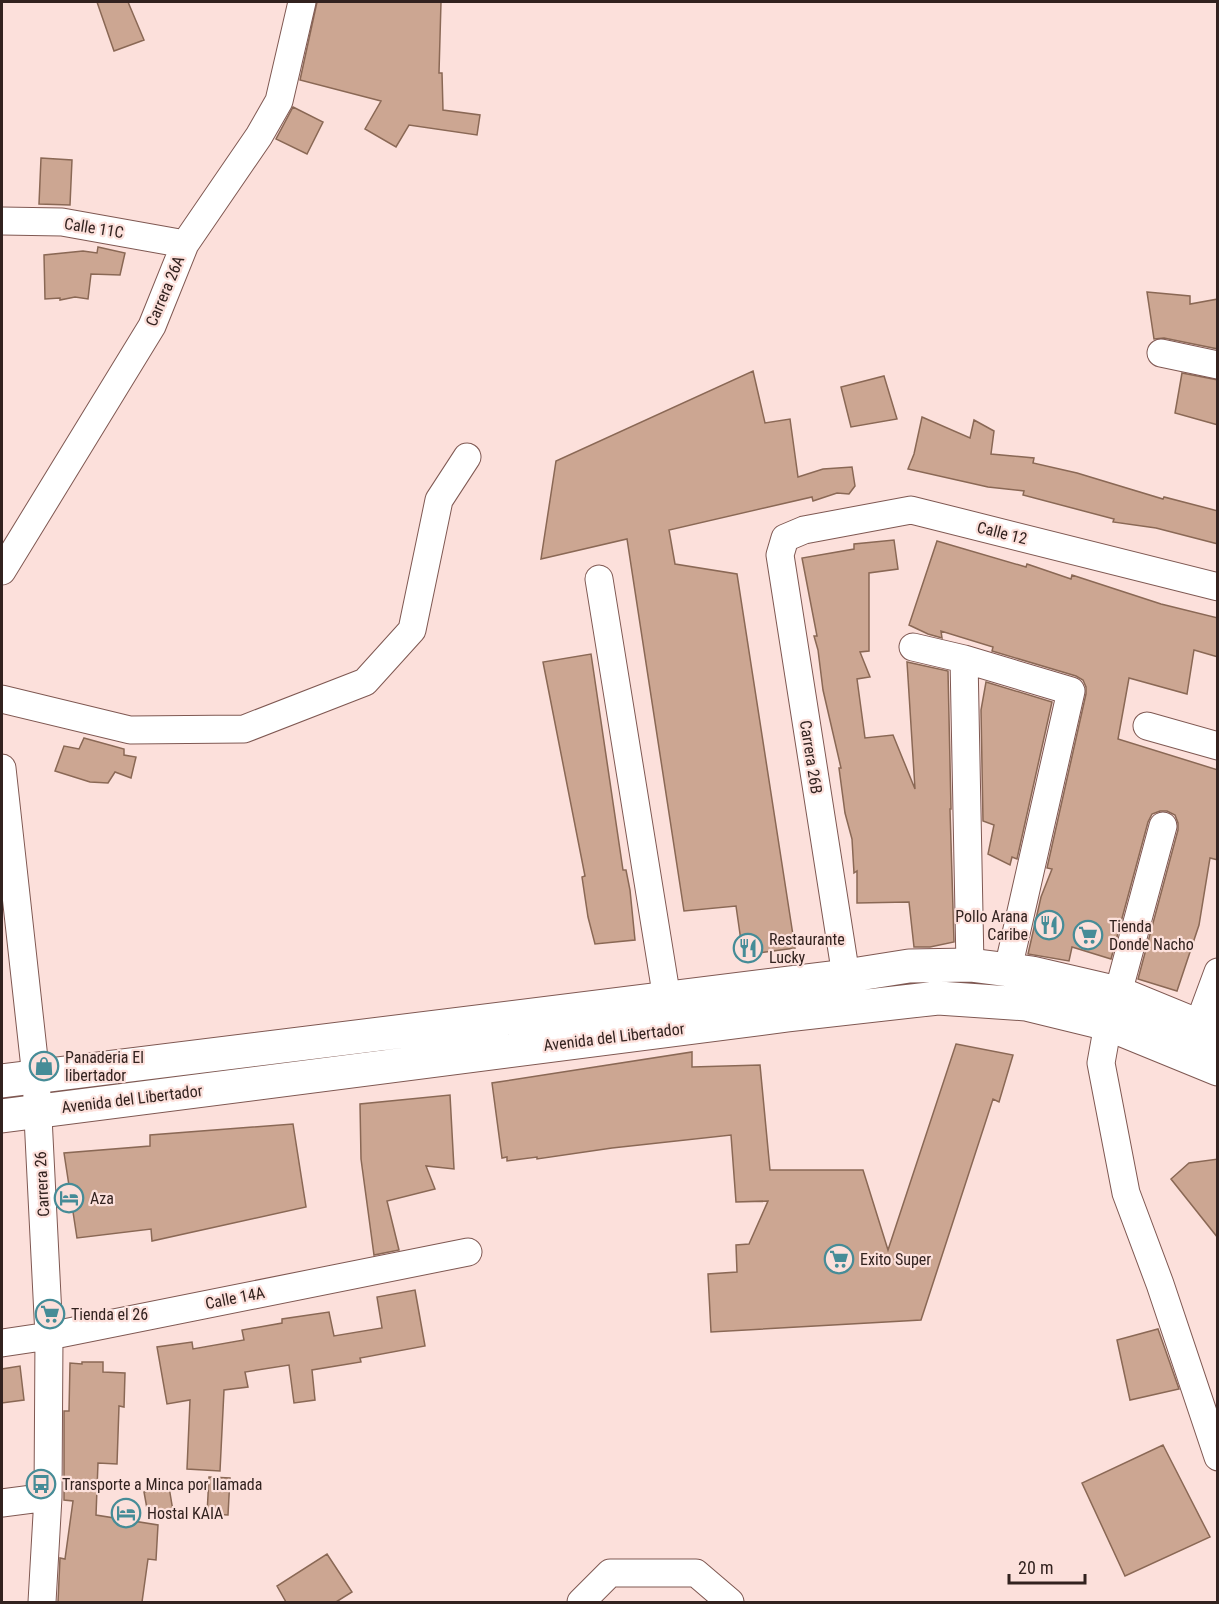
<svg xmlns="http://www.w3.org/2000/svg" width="1219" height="1604" viewBox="0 0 1219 1604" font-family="'Roboto Condensed',sans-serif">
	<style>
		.building { fill: #cca692; stroke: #8a6855; stroke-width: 1.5 }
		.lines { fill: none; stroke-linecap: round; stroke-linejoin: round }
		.street-casing { stroke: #7f5852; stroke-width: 29 }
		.secondary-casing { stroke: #7f5852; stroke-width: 35 }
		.street { stroke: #fff; stroke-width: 27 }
		.secondary { stroke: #fff; stroke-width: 33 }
		.labels { text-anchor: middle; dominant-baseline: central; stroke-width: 4.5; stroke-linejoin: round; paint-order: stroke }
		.street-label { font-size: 16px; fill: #32221f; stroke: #fce0db }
		.poi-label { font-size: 16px; fill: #32221f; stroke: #fce0db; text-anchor: start }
	</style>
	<rect width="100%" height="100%" fill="#fce0db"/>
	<!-- building -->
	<path class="building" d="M97,2H128L144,40L114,51Z
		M317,2H441L439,73H442L443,110L480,115L477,135L409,125L396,147L365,129L381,101L300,80Z
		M293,107L323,122L307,154L276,139Z
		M41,158L72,160L70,205L39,204Z
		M98,247L125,253L120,275L91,274L88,299L75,297L60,300V298L45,299L44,255L83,251L97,253Z
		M1147,292L1190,296V304L1218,299V349L1164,338L1154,339Z
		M753,371L765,423L790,419L798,477L823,469L852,467L855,486L849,494L837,493L813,501L812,497L669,530L675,564L737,574L795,948L743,955L736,906L684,911L627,539L541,559L556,461Z
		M1182,373L1218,380V425L1175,413Z
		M884,376L897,419L851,427L841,387Z
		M922,417L970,438L974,420L994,431L991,454L1034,458L1033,463L1077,473L1163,499L1164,497L1218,511V544L1156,528L1113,522L1114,519L1023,495L1024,491L988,487L908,469L914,454Z
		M894,540L898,569L869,573V651L860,652L870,677L857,679L865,738L893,735L915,789L907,662L948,671L951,809H950L954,942L930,947H914L909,902L857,903V871L854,873L852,839L845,813L839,768H841L823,690L818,650L814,636H817L802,558L854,549V544Z
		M937,541L1026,567L1027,564L1071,579L1072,575L1161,604L1218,618V657L1194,650L1187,694L1129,678L1118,739L1218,770V860L1210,858L1199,925L1177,991L1138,979L1178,830V823L1175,815L1167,811H1160L1152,814L1148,822L1111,959L1072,947L1069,961L1028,954L1041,897L1052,869L1047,868L1086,694V687L1083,680L1076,676L992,651L993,647L941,631L942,638L928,634L909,625Z
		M591,654L623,870H626L630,890L635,940L595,944L588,917L582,877L585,876L543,662Z
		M986,682L1052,702L1017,859L1012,857L1010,865L988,854L994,825L983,821L981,710Z
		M84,738L124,749V755L136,757L131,778L115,772L108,783L90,782L55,771L64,746L79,749Z
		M956,1044L1013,1055L999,1102L993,1099L921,1320L711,1332L708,1274L737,1272L736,1245L749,1244L768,1201L736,1202L731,1135L612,1148L537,1159V1157L507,1161V1157L502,1158L492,1083L692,1052V1067L760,1065L770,1170H863L888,1250Z
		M450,1095L454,1169L426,1166L435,1189L387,1201L399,1250L374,1255L361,1159L360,1104Z
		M293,1124L306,1207L152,1241L151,1229L77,1238L64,1153L150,1146V1135Z
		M1218,1159V1238L1171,1179L1189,1163Z
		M415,1290L425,1346L360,1358L361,1362L312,1370L315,1400L294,1403L289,1365L245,1372L248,1387L224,1390L220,1471L187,1469L190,1400L167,1404L157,1347L192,1342L193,1349L244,1340L242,1330L282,1323V1319L329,1312L334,1336L382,1328L377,1297Z
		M1158,1329L1179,1389L1130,1400L1117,1340Z
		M82,1362H103V1372L125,1373L124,1407L119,1406L117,1464L98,1463L96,1515L158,1525L156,1560L148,1559L142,1602H58L60,1558L65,1559L73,1501L64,1500V1411H69L70,1363L82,1364Z
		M20,1366L24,1400L2,1403V1369Z
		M1163,1445L1210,1537L1125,1576L1082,1483Z
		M209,1477L230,1478L228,1515L207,1514Z
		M169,1487L174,1517L148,1514L144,1492Z
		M327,1554L352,1592L336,1602H286L277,1586Z"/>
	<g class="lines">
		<!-- street casing -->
		<g class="street-casing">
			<path id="street" d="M2,221L62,222L185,244
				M1161,353L1218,365
				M2,571L152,326L185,244L259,136L279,101L302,2
				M599,579L667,999
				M913,647L964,659L1071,691L1008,969
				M964,659L970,965
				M2,699L130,730L244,729L365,682L412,630L439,500L467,457
				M1147,726L1218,746
				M2,768L36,1077L49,1336L48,1497L42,1602
				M846,976L780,555L785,538L804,530L911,510L1218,587
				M1118,993L1163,826
				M1108,1024L1101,1063L1126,1193L1160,1284L1218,1457
				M1198,1026L1218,972
				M2,1343L49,1336L468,1252
				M2,1503L48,1497
				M581,1602L610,1573H696L730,1602"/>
		</g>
		<!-- secondary casing -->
		<g class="secondary-casing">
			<path id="secondary" d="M2,1081L846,976L909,966L970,965L1032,973L1118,993L1218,1034
				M2,1116L788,1015L938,998L1026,1004L1108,1024L1218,1069"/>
		</g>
		<!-- street -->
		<use href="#street" class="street"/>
		<!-- secondary -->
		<use href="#secondary" class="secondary"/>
	</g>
	<!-- icons -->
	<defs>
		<g id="restaurant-ring" transform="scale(1.5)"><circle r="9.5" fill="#fce0db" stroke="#468c97" stroke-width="1.5"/><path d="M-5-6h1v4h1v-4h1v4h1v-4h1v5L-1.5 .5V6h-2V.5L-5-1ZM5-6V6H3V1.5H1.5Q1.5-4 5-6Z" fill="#468c97"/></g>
		<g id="supermarket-ring" transform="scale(1.5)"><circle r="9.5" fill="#fce0db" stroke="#468c97" stroke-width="1.5"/><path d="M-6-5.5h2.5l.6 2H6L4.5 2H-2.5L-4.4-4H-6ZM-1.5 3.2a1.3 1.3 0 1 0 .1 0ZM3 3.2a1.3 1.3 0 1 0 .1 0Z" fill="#468c97"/></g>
		<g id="shop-ring" transform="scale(1.5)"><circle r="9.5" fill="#fce0db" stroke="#468c97" stroke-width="1.5"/><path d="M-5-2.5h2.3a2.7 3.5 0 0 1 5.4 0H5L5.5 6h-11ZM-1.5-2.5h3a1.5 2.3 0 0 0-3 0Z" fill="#468c97"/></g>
		<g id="hotel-ring" transform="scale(1.5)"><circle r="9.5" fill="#fce0db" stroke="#468c97" stroke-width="1.5"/><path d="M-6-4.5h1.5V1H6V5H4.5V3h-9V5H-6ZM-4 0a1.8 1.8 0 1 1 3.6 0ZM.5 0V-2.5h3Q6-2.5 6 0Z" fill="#468c97"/></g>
		<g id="bus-ring" transform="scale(1.5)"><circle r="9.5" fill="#fce0db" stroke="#468c97" stroke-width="1.5"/><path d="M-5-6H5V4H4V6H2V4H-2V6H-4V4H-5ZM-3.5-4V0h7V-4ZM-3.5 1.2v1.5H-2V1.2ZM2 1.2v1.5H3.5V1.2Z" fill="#468c97"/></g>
	</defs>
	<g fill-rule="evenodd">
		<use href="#restaurant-ring" x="1049" y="925"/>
		<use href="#supermarket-ring" x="1088" y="935"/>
		<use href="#restaurant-ring" x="748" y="948"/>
		<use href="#shop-ring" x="44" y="1066"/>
		<use href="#hotel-ring" x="69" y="1198"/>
		<use href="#supermarket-ring" x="839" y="1259"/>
		<use href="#supermarket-ring" x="50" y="1314"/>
		<use href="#bus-ring" x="41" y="1484"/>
		<use href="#hotel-ring" x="126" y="1513"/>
	</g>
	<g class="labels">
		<!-- street labels -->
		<g class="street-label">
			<text transform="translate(94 228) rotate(9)">Calle 11C</text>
			<text transform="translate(165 291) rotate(-67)">Carrera 26A</text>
			<text transform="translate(1002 533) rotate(14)">Calle 12</text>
			<text transform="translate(811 757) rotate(81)">Carrera 26B</text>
			<text transform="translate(614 1037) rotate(-7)">Avenida del Libertador</text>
			<text transform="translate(132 1099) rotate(-7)">Avenida del Libertador</text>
			<text transform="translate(42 1184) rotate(-93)">Carrera 26</text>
			<text transform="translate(235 1298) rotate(-11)">Calle 14A</text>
		</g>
		<!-- poi labels -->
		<g class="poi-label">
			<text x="1028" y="916" text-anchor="end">Pollo Arana<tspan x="1028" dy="18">Caribe</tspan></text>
			<text x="1109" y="926">Tienda<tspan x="1109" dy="18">Donde Nacho</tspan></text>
			<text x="769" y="939">Restaurante<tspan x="769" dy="18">Lucky</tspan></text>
			<text x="65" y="1057">Panaderia El<tspan x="65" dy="18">libertador</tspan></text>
			<text x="90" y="1198">Aza</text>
			<text x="860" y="1259">Exito Super</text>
			<text x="71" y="1314">Tienda el 26</text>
			<text x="62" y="1484">Transporte a Minca por llamada</text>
			<text x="147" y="1513">Hostal KAIA</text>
		</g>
	</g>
	<!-- border -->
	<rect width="1219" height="1604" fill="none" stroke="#32221f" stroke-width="6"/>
	<!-- scale -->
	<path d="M1009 1574v9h76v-9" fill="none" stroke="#32221f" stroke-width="3"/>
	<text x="1018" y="1574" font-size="18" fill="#32221f" stroke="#fce0db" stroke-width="4.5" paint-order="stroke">20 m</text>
</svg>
